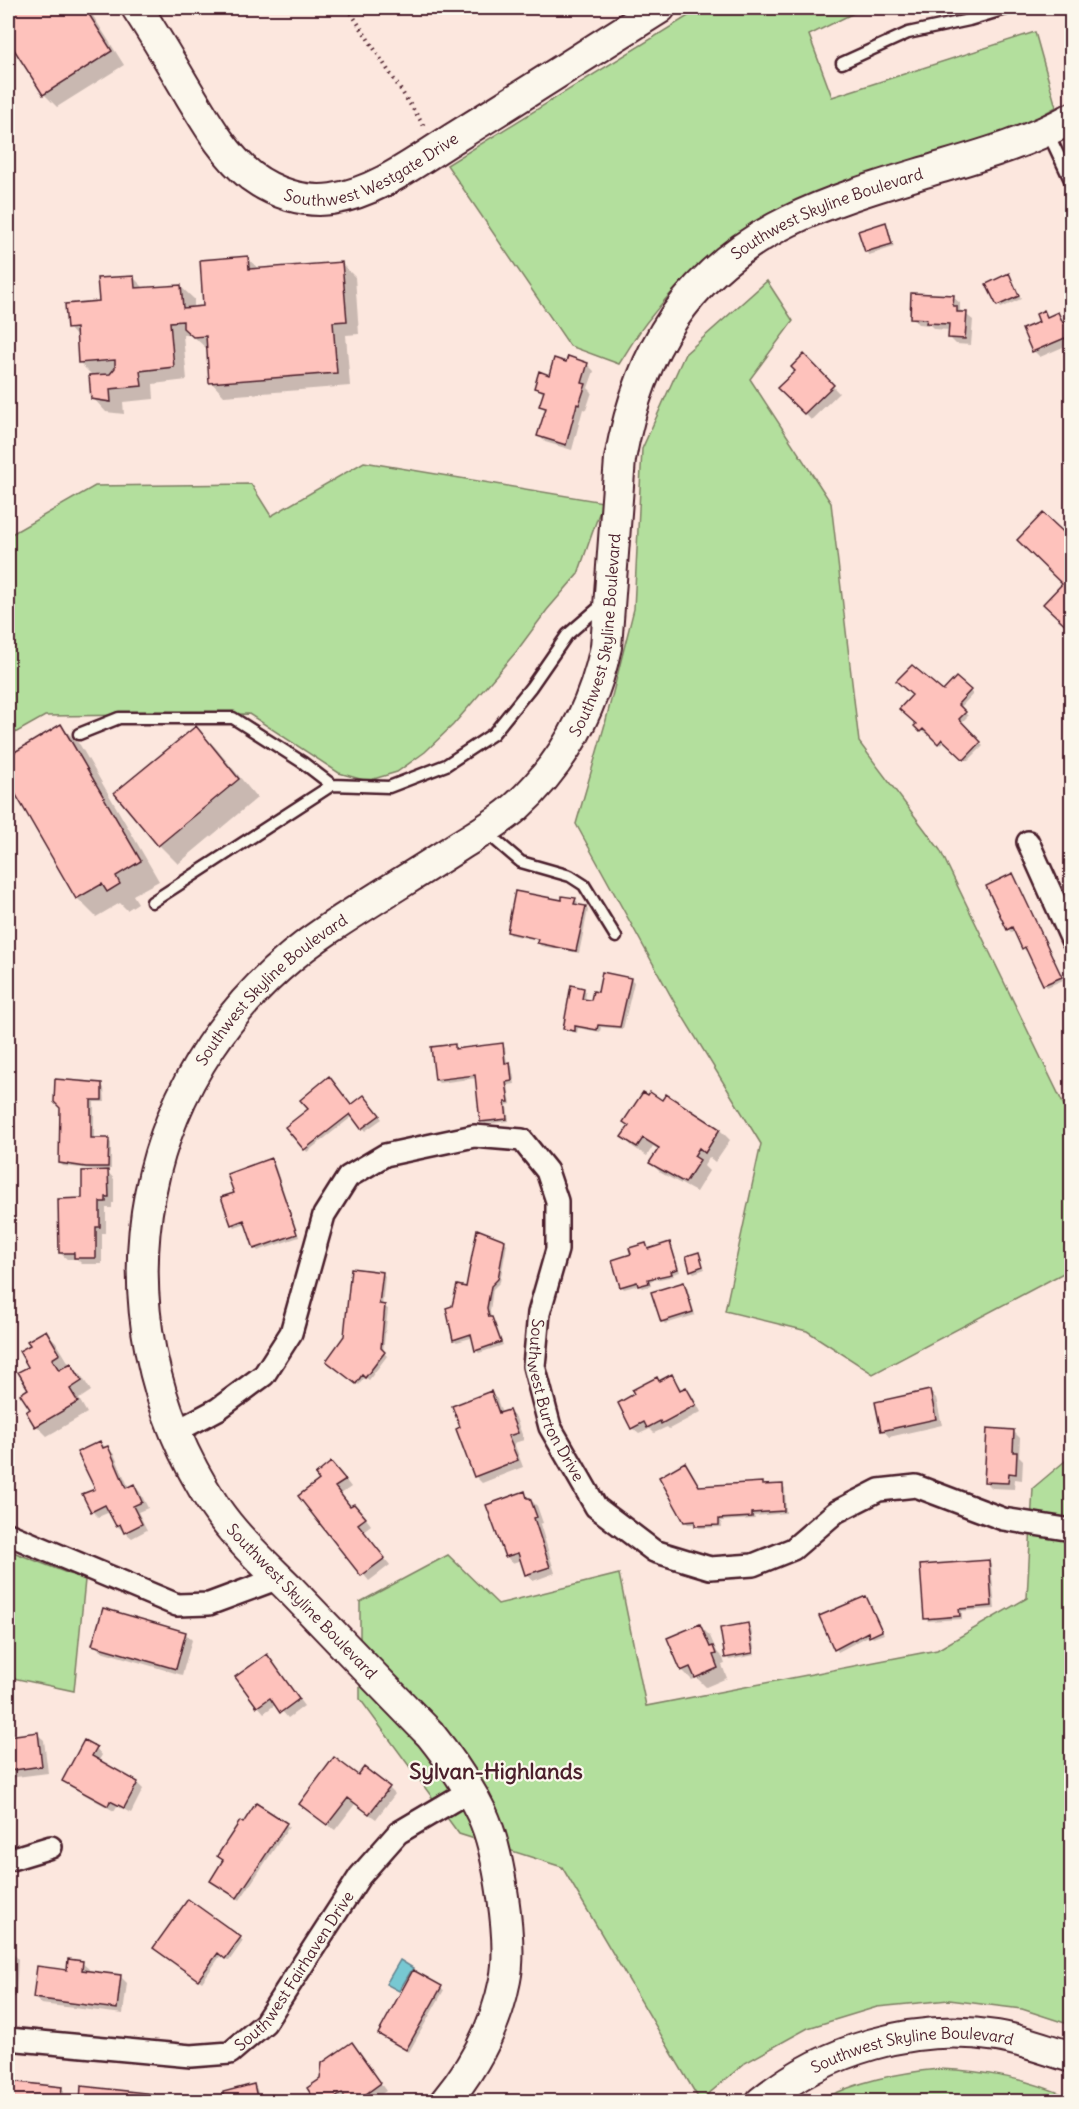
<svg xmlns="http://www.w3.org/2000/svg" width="1079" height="2109" viewBox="0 0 1079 2109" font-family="Delius,sans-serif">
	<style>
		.green { fill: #b3df9d; stroke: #7e7f64; stroke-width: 1.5 }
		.water { fill: #78c8d2; stroke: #66848f; stroke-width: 1.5 }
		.shadow { fill: #0003 }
		.building { fill: #fec2bc; stroke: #4a1f2b; stroke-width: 1.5 }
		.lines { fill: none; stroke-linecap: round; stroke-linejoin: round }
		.lane-casing { stroke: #4a1f2b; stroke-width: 15 }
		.street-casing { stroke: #4a1f2b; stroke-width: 26 }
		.secondary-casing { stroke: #4a1f2b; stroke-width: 34 }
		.path { stroke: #4a1f2b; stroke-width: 4; stroke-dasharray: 1.5 4.5; stroke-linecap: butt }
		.lane { stroke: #fbf7ec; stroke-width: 10 }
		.street { stroke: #fbf7ec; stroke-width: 21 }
		.secondary { stroke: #fbf7ec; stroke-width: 30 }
		.labels { text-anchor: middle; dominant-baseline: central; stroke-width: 4.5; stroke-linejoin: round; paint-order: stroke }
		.street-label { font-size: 16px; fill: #4a1f2b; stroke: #fbf7ec }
		.district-label { font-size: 22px; font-weight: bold; fill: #4a1f2b; stroke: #fbf7ec }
	</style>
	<rect width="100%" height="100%" fill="#fce7de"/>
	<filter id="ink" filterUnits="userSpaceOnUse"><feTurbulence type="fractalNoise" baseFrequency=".0167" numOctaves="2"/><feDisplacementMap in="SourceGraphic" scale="12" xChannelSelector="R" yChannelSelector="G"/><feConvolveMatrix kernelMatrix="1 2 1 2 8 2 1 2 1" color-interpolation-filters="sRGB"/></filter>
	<g filter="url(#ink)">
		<!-- green -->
		<path class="green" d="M701,8H864L809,35L832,97L1035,32L1056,107L1028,123L999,135L759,221C718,247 680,279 650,318C638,332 629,349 619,364L570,346L447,165Z
			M767,281L793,321L750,379L831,503L859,742L940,850L1071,1120V1269L873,1374L807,1331L725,1311L761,1144L677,1007L576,824L605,724L634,609L642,449L685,354Z
			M364,462L603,502L578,574L547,610L516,652L453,725L425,752L397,772L367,781L339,773L249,714L45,716L8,737V536L95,486L251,484L271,516Z
			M1071,1456V2025L1022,2009L949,2000L877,2007L808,2028L745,2063L700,2101L562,1867L459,1834L360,1699V1602L448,1555L498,1604L619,1574L646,1706L937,1650L1027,1598L1033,1488Z
			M8,1550L85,1580L74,1691L8,1677Z
			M939,2069C987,2071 1028,2079 1071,2098V2101H819C857,2081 897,2073 939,2069Z"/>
		<!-- water -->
		<path class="water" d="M400,1960L413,1968L399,1991L386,1984Z"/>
		<!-- shadow -->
		<path class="shadow" d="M8,8H88L124,65L57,107L44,94L8,37Z
			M885,224L888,227L894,247L869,255L866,252L860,232Z
			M247,258L260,270L342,264L355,277L359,334L346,335L350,386L224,396L211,382L208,350L191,334L183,335L187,380L153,384L154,399L123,402L124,414L106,412L93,398V376L80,363L78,338L69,328L133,277L145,289L180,286L194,299V308H205Z
			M1008,275L1021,299L1001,308L999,305Z
			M953,297L960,303V310L973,320L971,345L956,344L949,337L950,330L934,329L930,325L918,324L912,318Z
			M1043,312L1049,318L1058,314L1064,320L1070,344L1040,357L1034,351Z
			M804,357L839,393L811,420L780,388L797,371Z
			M567,364H587L594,371L588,388L592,392L586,410L583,409L572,450L545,442L539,435L546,411L541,406L544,394L536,387Z
			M956,679L973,694L960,708L968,716L961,723L983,746L968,761L945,741L941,745L926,731L924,733L916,726Z
			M61,726L80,745L159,881L133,895L138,903L127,910L120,903L96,917L77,898L8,778V757Z
			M196,728L215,747L257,798L178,864L159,845Z
			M1013,875L1063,980L1047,987L1028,949L1026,951L1023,948L1015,930L1011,932L1008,929Z
			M575,900L578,902L577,906L585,907L588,910L579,953L541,946L538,943L539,940L511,935L508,932L563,902Z
			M603,974L631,979L634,982L623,1029L601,1027L600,1032L578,1028L577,1033L568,1031L565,1028L583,989L586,992L585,1001L592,1002L599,994Z
			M502,1045L505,1048L507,1064L512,1066L515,1084L508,1085L511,1104L507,1105L509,1121L485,1124L482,1121L477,1078L439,1083L436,1080L455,1046L458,1050Z
			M101,1085L104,1088L105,1102H94V1140H108L111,1143V1169H90L63,1166L60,1163L61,1107Z
			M667,1096L720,1130L730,1140L715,1162L709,1157L704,1166L709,1171L696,1192L661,1173L651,1163L659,1150L653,1146L647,1156L633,1147L623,1137L663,1102Z
			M367,1099L382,1119L365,1131L353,1116L307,1152L305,1149L351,1106Z
			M271,1160L274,1163L299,1237L258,1251L255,1248L246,1223L235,1227L232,1224L236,1194Z
			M108,1172L114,1179V1203H112V1208H106V1233H102V1264H82L77,1259H67L60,1253L84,1200Z
			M504,1241L507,1244L500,1282L493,1289L490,1311L491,1319L495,1322L503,1345L479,1353L476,1350L474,1337L457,1342L454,1340V1307Z
			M669,1244L672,1247L680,1272L673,1274L674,1276L650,1281L651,1286L642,1288L639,1285L624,1289L621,1286L633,1255L645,1245L649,1250Z
			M698,1254L705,1269L694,1273L691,1270Z
			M382,1273L385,1276L382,1306L388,1309L383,1352L387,1356L369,1380L365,1377L359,1385L331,1364Z
			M684,1284L687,1287L695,1315L665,1324L662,1321Z
			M46,1332L56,1342L70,1365L81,1375L91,1391L79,1399L87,1413L47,1436L37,1426L28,1412L32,1410L30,1367L32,1346Z
			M672,1376L682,1390L686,1388L692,1395L701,1412L669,1429L667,1427L654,1433L650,1429L639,1434L632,1428L636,1395L657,1378L660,1382Z
			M929,1391L936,1398L942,1425L889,1437L883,1430Z
			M490,1393L497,1399L502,1414L509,1412L516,1418L524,1440L514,1443L523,1467L482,1483L475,1476Z
			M1013,1431L1020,1438L1019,1456L1023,1460L1022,1480L1015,1479L1014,1489L992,1488L985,1481Z
			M100,1443L114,1454L129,1488L134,1486L140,1492L148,1508L138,1512L147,1530L132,1538L117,1526L110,1512L98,1517L92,1511L97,1489Z
			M685,1464L700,1487L761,1483L764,1487L782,1485L785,1488L786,1513L754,1516L755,1519L721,1521L722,1527L699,1528L696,1524H688L685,1521Z
			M338,1470L351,1487L341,1494L351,1508L361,1512L371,1525L363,1531L390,1565L369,1581L300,1496Z
			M524,1493L537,1506L543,1523L540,1524L555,1573L533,1581L527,1574L522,1560L512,1563L506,1556Z
			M988,1562L991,1564L995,1609L962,1611V1619L928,1621L925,1618Z
			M866,1597L884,1634L873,1638L870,1635L838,1652L821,1617Z
			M104,1610L186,1634L192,1640L182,1675L101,1651L94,1645Z
			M748,1625L751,1628L755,1655L729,1660L727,1657Z
			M700,1626L710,1636L717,1652L723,1658L725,1664L722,1665L727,1678L706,1687L697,1678L692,1680L682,1670Z
			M267,1656L304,1706L288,1718L276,1704L264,1713L258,1706Z
			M37,1734L44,1740L48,1773L8,1778V1737Z
			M96,1748L102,1755L98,1762L137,1783L143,1789L131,1813L117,1806L114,1811L71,1787L64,1781Z
			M358,1777L389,1788L395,1794L376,1819L355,1804L335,1830L307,1810Z
			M286,1825L289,1827L240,1900L215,1883Z
			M240,1938L243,1941L229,1961L221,1955L202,1982L157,1950Z
			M8,1952H12L18,1959L16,1997H8Z
			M82,1963L89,1969V1973L120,1976L127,1983L123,2014L41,2004L35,1998Z
			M414,1972L444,1990L409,2052L382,2036Z
			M352,2044L386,2091L370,2102H349L348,2100L346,2102H317L322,2080Z
			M8,2083L61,2088L64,2091L63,2102H8Z
			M254,2086L257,2089L260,2102H204Z"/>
		<!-- building -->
		<path class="building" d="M8,8H85L112,51L43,95L8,40Z
			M886,222L892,244L865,252L858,231Z
			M248,256L249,269L342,262L347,321L333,322L337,373L209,383L206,336L193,337L183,328V321L170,322L174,367L140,371L142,386L110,389L111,402L91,399L89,375L110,374L115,368V360L78,363L76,328L67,329L65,304L99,301L97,278L134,276L135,288L181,285L183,308L203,306L200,260Z
			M1009,273L1019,296L997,306L986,284Z
			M911,293L954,295L953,306H957V312H967L965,339L948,338L949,324L926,323L927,319L910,318Z
			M1044,310L1047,317L1058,312L1063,323L1072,319V351L1065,338L1032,352L1022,329L1039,322L1036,314Z
			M804,354L834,385L804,414L777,388L795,371L791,367Z
			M568,356L588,363L582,383L586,384L579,405L577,404L566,445L537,436L546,408L539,406L544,391L534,388L539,371L549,375L554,358L566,362Z
			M1043,513L1072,540V631L1043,604L1062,584L1017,540Z
			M912,665L943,691L956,677L971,690L958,704L966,712L959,719L981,742L964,760L942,739L938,744L923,729L920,732L914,726L916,724L899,709L912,695L896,681Z
			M61,724L141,861L116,876L120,884L107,892L102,884L76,899L8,781V756Z
			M196,726L239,779L158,846L114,793Z
			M1013,873L1062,977L1043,985L1025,947L1022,949L1012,927L1007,930L986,886Z
			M515,891L562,900V896L576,898L574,904L586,906L576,951L537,943L538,939L507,932Z
			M602,972L631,978L620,1027L598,1025L597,1030L575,1026V1031L563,1029L571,985L584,988L582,999L591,1000L593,991L598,992Z
			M503,1043L505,1063L510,1062L512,1081L506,1082L509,1102H505L507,1119L480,1122L475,1075L435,1080L431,1047L455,1044V1049Z
			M329,1076L351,1105L364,1095L380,1115L361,1129L350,1114L304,1150L285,1127L308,1109L300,1100Z
			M55,1079L102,1083V1100H91V1138H109L108,1167H86L59,1163L60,1108L54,1102Z
			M643,1092L648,1095L650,1092L662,1100L666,1094L720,1129L705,1153L699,1148L694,1156L700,1160L685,1183L649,1163L659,1148L643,1138L637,1147L621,1137L629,1126L623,1122Z
			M271,1158L297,1234L254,1249L244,1220L231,1225L221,1197L234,1193L227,1174Z
			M108,1170L109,1197H106V1202H100V1227H96V1258H74V1253H59L58,1199L82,1198V1171Z
			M477,1229L505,1240L498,1279L491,1286L487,1308L489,1317H492L501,1342L475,1351L471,1334L453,1340L446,1308L452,1306L457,1285L466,1287Z
			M670,1242L678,1269L671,1271L672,1274L648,1279L649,1283L638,1286L637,1282L620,1287L612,1260L631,1254L629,1248L646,1243L648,1249Z
			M699,1252L703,1266L690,1271L686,1256Z
			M351,1268L383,1272L379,1304L385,1305L381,1348L385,1352L365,1378L362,1375L356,1384L326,1361L344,1336Z
			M684,1282L693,1312L661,1322L651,1292Z
			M46,1330L60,1354L52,1359L59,1370L71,1363L82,1381L70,1389L78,1402L35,1427L26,1412L30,1409L20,1394L28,1389L18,1372L28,1367L19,1351L30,1345L27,1341Z
			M672,1374L680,1390L686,1387L696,1405L661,1424L660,1421L647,1428L644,1422L631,1429L618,1403L634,1394L632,1390L657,1377L659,1381Z
			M930,1390L936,1419L881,1431L875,1402Z
			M491,1391L499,1413L509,1410L518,1433L508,1436L518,1460L474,1477L456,1429L460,1427L452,1406Z
			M987,1428L1014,1430L1013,1452H1017L1016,1474L1009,1473L1008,1483L984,1482Z
			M100,1441L103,1448L108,1446L126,1488L134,1484L142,1502L133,1506L142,1524L124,1533L120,1524L116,1526L105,1505L91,1512L82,1494L95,1489L77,1452Z
			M331,1462L346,1480L335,1487L350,1506L354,1504L366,1518L358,1524L385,1558L361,1576L298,1496L319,1480L315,1475Z
			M685,1462L699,1486L762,1482V1485L783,1484L784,1511L752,1513V1517L719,1519V1525L695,1526V1521L684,1522L659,1477Z
			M525,1491L527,1498H530L537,1517L534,1518L550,1567L525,1575L518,1553L505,1557L486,1505Z
			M989,1560L992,1606L959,1609L960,1616L924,1619L920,1565Z
			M866,1596L882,1631L869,1637L868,1632L834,1650L819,1616Z
			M103,1608L186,1632L176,1669L92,1645Z
			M748,1623L753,1653L725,1658L720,1628Z
			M700,1624L710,1647L713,1646L716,1654L713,1655L718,1668L695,1678L690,1667L681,1671L667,1638Z
			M267,1654L299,1699L280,1713L270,1698L257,1707L235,1677Z
			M38,1732L42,1766L8,1771V1736Z
			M84,1740L97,1747L92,1756L138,1782L124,1808L110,1801L108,1806L62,1781Z
			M334,1757L358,1775L364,1767L390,1787L369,1814L348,1798L327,1825L299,1804Z
			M256,1803L287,1823L237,1898L210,1881L223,1860L217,1856L240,1821L243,1823Z
			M188,1899L241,1937L225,1959L218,1953L198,1980L153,1948Z
			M8,1951H12L10,1991H8Z
			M68,1959L83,1961L82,1970L121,1975L117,2009L33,1998L37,1966L67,1970Z
			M413,1970L442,1986L406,2050L378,2034Z
			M352,2042L381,2083L362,2097L361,2102H348L342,2093L330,2102H316L307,2088L320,2079L322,2063Z
			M8,2081L62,2087L60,2102H8Z
			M254,2084L258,2102H198L223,2095V2092Z
			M81,2086L154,2094L153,2102H80Z"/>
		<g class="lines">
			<!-- lane casing -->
			<g class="lane-casing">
				<path id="lane" d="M842,63L908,33L969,20L1009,8
					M1047,131L1072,184
					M79,734L119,718H233L302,762L332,785
					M486,832L521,862L570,876L584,885L616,937
					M152,902L332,785L389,787L446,765L493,734L531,687L567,635L603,604"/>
			</g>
			<!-- street casing -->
			<g class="street-casing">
				<g id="street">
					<path d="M1028,842L1072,940"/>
					<path id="s1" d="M175,1432L218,1409L264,1375L291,1333L324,1215L348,1177L385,1155L474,1136L522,1140L547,1171L557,1201V1250L539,1313L534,1366L550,1427L596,1507L654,1551L710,1568L753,1565L793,1549L836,1512L879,1490L916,1486L1003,1519L1072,1530"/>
					<path d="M8,1534L177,1605L209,1604L279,1578"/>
					<path d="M8,1860L51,1847"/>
					<path id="s2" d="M8,2039L191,2056L230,2053L265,2023L360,1876L398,1833L469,1791"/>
				</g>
			</g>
			<!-- secondary casing -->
			<g class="secondary-casing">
				<g id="secondary">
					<path id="s3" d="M137,8C156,37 173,67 191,97C208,125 225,155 251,176C274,193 304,203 332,199C378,192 418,160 457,136C525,94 593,50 660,8"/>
					<path id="s4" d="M445,2102C475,2066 496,2026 505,1980C513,1942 499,1850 482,1814C468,1785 450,1759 430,1734C383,1686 336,1637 290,1589C264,1563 236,1538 215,1507C86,1311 133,1059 330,928C372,900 416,874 459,846C478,834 499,822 516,807C563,764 593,709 606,647L620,459C640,350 687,271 789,221C836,198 886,184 935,169C982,155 1029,142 1072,118"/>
					<path id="s5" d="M761,2102C826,2049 914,2023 997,2036C1022,2040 1047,2050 1072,2057"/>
				</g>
			</g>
			<!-- path -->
			<path class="path" d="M348,8L424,126"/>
			<!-- lane -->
			<use href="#lane" class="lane"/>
			<!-- street -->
			<use href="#street" class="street"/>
			<!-- secondary -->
			<use href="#secondary" class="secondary"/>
		</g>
	</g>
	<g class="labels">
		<!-- street labels -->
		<g class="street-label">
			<text stroke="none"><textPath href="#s3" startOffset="336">Southwest Westgate Drive</textPath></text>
			<text stroke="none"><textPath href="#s4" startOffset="2312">Southwest Skyline Boulevard</textPath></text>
			<text stroke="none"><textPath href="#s4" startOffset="1791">Southwest Skyline Boulevard</textPath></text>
			<text stroke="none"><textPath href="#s4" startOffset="1287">Southwest Skyline Boulevard</textPath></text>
			<text stroke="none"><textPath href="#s1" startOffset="783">Southwest Burton Drive</textPath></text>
			<text transform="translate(302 1601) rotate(46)">Southwest Skyline Boulevard</text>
			<text stroke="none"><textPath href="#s2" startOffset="328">Southwest Fairhaven Drive</textPath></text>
			<text stroke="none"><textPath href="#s5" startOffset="165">Southwest Skyline Boulevard</textPath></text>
		</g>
		<!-- district labels -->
		<g class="district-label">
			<text x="496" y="1771">Sylvan-Highlands</text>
		</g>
	</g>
	<!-- margin -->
	<rect width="1079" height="2109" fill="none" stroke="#fbf7ec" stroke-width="30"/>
	<rect x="15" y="15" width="1049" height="2079" fill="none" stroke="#4a1f2b" stroke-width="2" filter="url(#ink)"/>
</svg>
